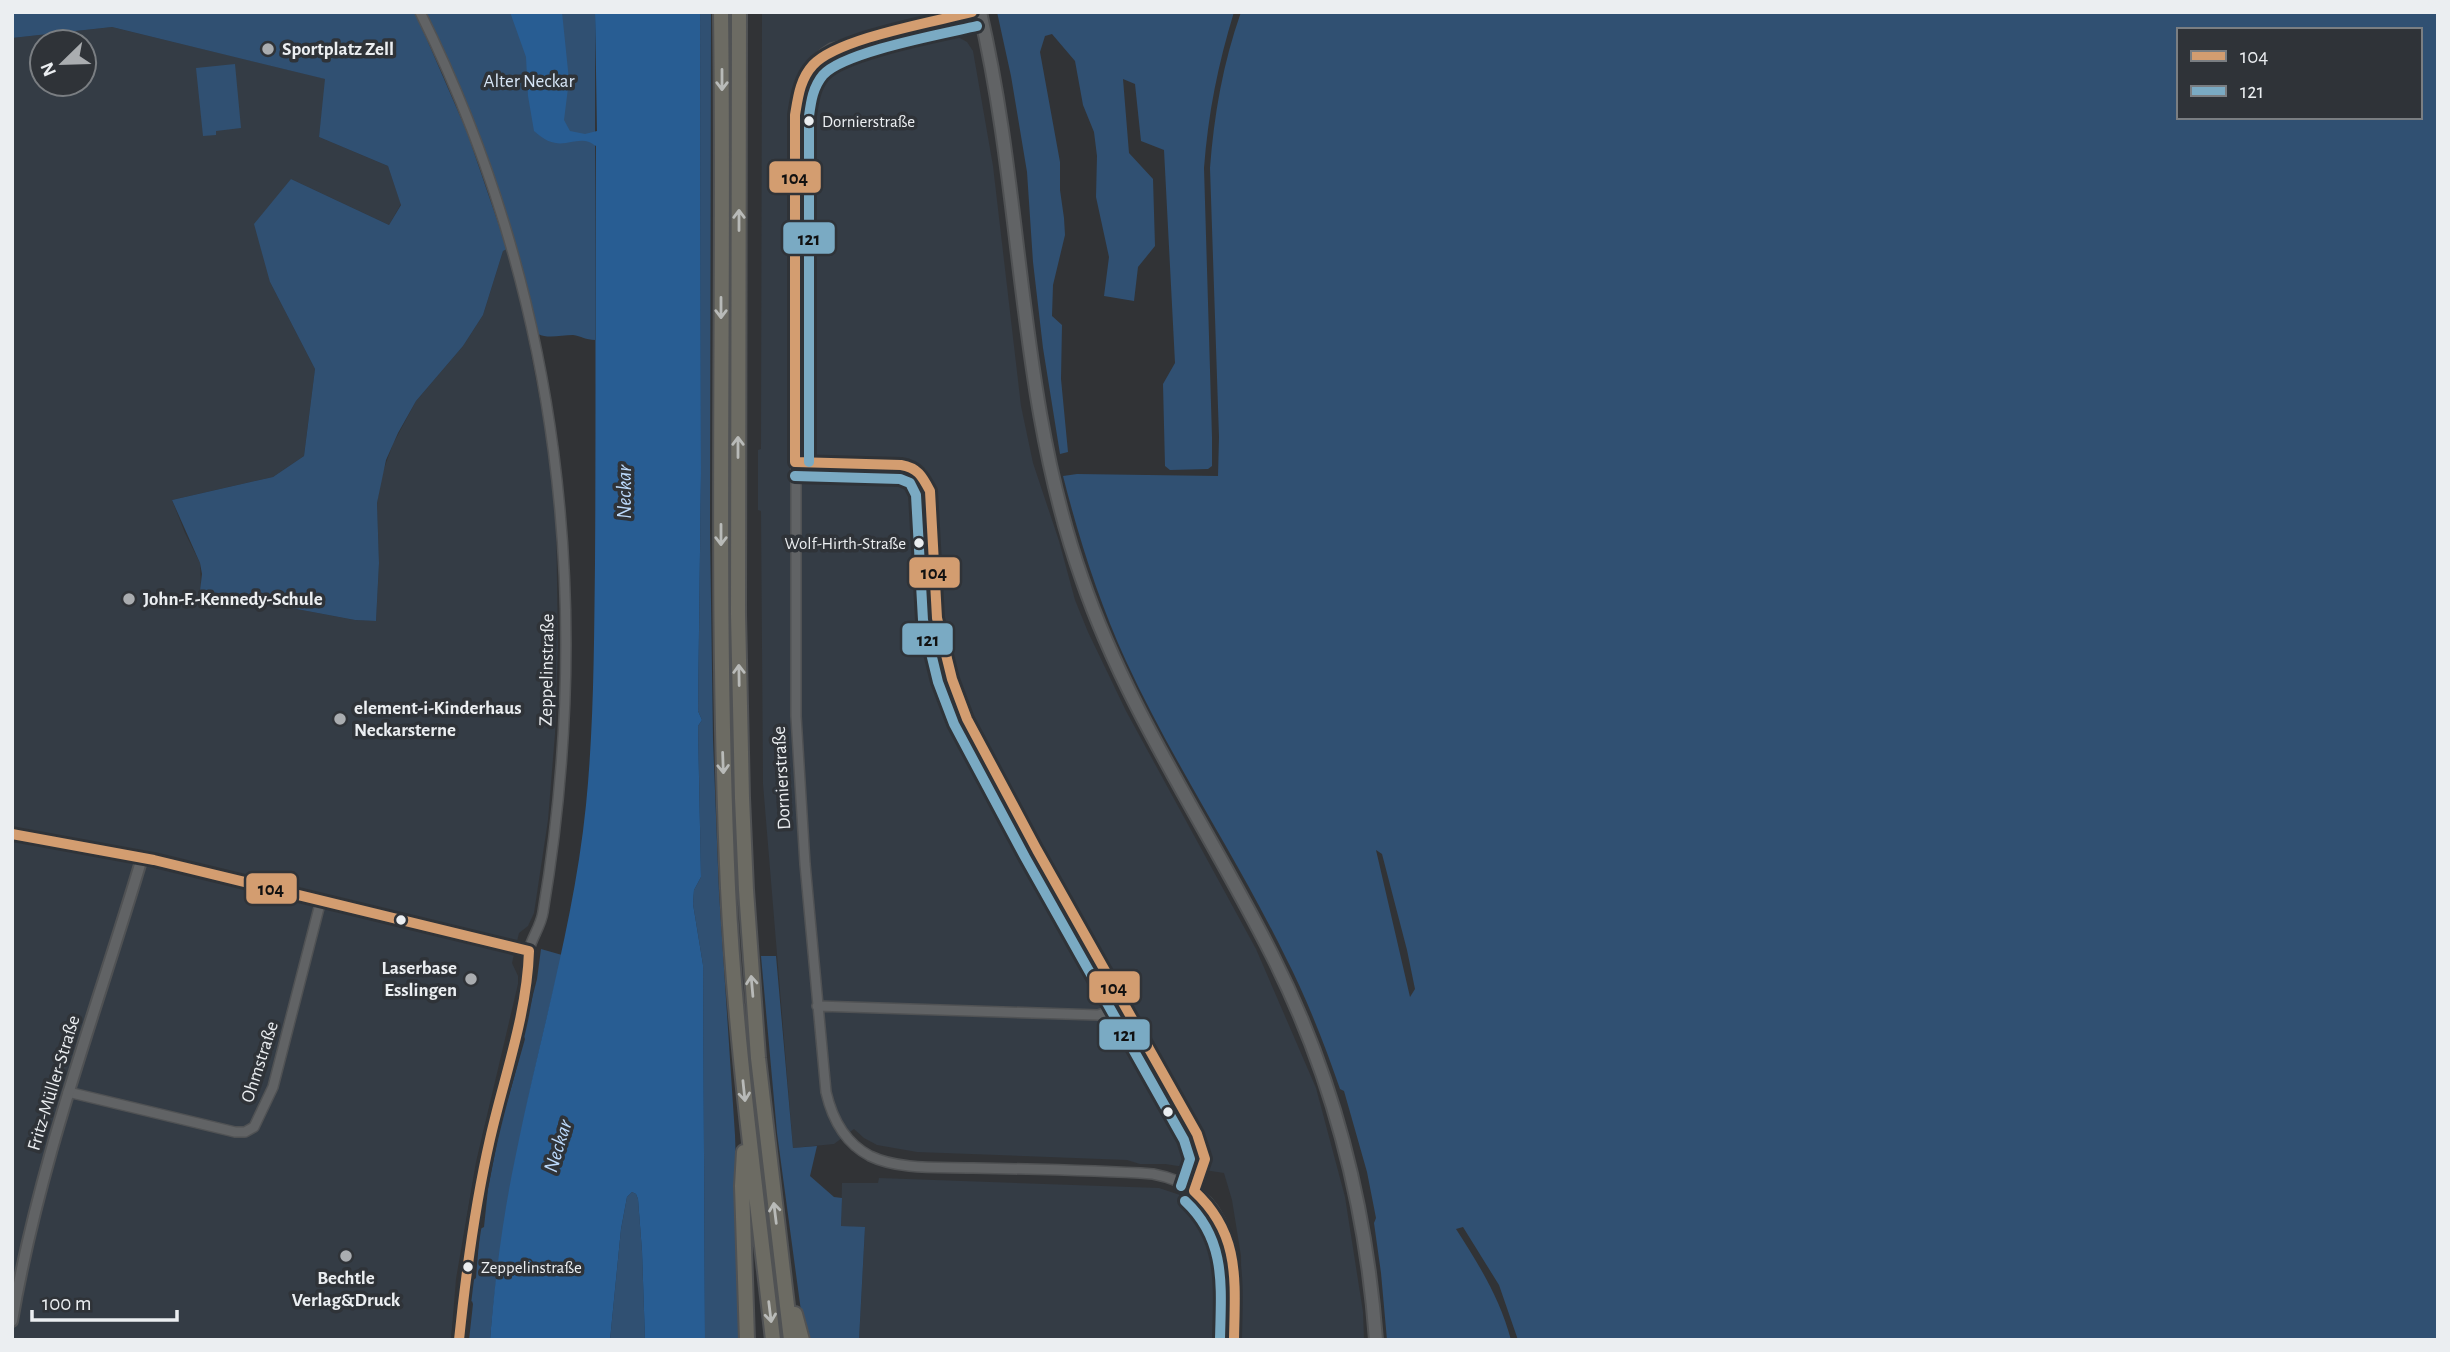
<svg xmlns="http://www.w3.org/2000/svg" width="2450" height="1352" viewBox="0 0 2450 1352" font-family="'Alegreya Sans',sans-serif">
	<style>
		.built { fill: #343c45; fill-rule: evenodd }
		.green { fill: #305072; fill-rule: evenodd }
		.water { fill: #285d93 }
		.lines { fill: none; stroke-linecap: round; stroke-linejoin: round }
		.minor-casing { stroke: #505254; stroke-width: 12 }
		.tertiary-casing { stroke: #505254; stroke-width: 14 }
		.secondary-casing { stroke: #505254; stroke-width: 16 }
		.trunk-casing { stroke: #505254; stroke-width: 18 }
		.minor { stroke: #616365; stroke-width: 9 }
		.tertiary { stroke: #616365; stroke-width: 10 }
		.secondary { stroke: #616365; stroke-width: 12 }
		.trunk { stroke: #6c6b63; stroke-width: 14 }
		.bus-1-casing { stroke: #2f3338; stroke-width: 16 }
		.bus-2-casing { stroke: #2f3338; stroke-width: 16 }
		.bus-1 { stroke: #d39d70; stroke-width: 10 }
		.bus-2 { stroke: #7aaac3; stroke-width: 10 }
		.oneway { stroke: #b8bab8 }
		.poi-dot { fill: #aaadb0; stroke: #2f3338; stroke-width: 2.5 }
		.bus-dot { fill: #ebeef1; stroke: #2f3338; stroke-width: 2.5 }
		.labels { text-anchor: middle; dominant-baseline: central; stroke-width: 7; stroke-linejoin: round; paint-order: stroke }
		.bus-label { font-size: 17px; fill: #ebeef1; stroke: #2f3338; text-anchor: start }
		.poi-label { font-size: 19px; font-weight: bold; fill: #ebeef1; stroke: #2f3338; text-anchor: start }
		.park-label { font-size: 19px; fill: #d7e6f7; stroke: #2f3338 }
		.street-label { font-size: 19px; fill: #ebeef1; stroke: #2f3338 }
		.water-label { font-size: 21px; font-style: italic; fill: #bcdafc; stroke: #2f3338 }
		.line-badge { stroke: #2f3338; stroke-width: 2.5 }
		.pale-badge-label { font-size: 19px; text-anchor: middle; font-weight: bold; fill: #111 }
	</style>
	<rect width="100%" height="100%" fill="#313336"/>
	<!-- built -->
	<path class="built" d="M762,12H953L958,37L967,42L973,51L993,166L1021,406L1033,463L1059,541L1075,600L1088,632L1126,711L1256,949L1316,1088L1345,1197L1363,1312L1364,1340H1242L1241,1256L1232,1200L1224,1173L1165,1164H1140L1127,1160L917,1152L877,1145L864,1138L854,1129L834,1144L793,1148L763,784L761,511L758,510V450L761,449Z
		M112,27L326,79L319,137L388,166L401,204L389,225L291,179L270,282L315,369L304,456L273,477L172,500L185,533L200,563L201,591L355,620L376,621L379,563L377,503L382,474L393,444L416,401L463,346L483,315L503,251L507,249L521,301L550,454L556,517L558,646L555,734L548,820L534,913L528,926L519,933L512,963L518,976V984L476,1162L456,1279L451,1340H12V38ZM42,42H84V84H42Z
		M879,1178L1159,1188L1180,1195L1205,1215L1217,1236L1224,1275L1225,1340H859L865,1228L841,1226L842,1183H878Z"/>
	<!-- green -->
	<path class="green" d="M12,12H415L467,132L507,249L503,251L483,315L463,346L416,401L398,433L386,460L377,503L379,563L376,621L355,620L200,591L202,574L200,563L172,500L273,477L304,456L315,369L270,282L254,224L291,179L389,225L401,205L388,166L319,137L325,79L112,27L12,38Z
		M425,12H595V340C586,340 581,336 573,335C561,335 548,339 538,334C512,222 473,116 425,12Z
		M700,12H711L710,532L713,740L719,892L735,1135L742,1340H705L703,965L693,904L694,890L701,877L698,726L702,720L698,711L701,473Z
		M997,12H1234C1218,64 1208,114 1204,168L1212,437V466L1208,469L1170,470L1165,466L1163,384L1175,363L1164,150L1141,141L1135,84L1123,79L1129,153L1153,179L1155,246L1138,267L1134,301L1104,296L1109,257L1096,197L1097,156L1094,132L1083,105L1075,61L1052,34L1045,36L1040,52L1060,162V190L1064,218L1065,235L1053,285L1052,316L1062,325L1061,379L1068,452L1060,454L1043,348L1033,262L1027,172L1011,76Z
		M1241,12H2438V1340H1518L1499,1285L1463,1227L1456,1229C1479,1265 1500,1298 1511,1340H1387L1381,1273L1374,1223L1376,1218L1367,1172L1344,1091L1340,1089C1324,1043 1307,999 1285,956C1236,856 1173,763 1126,661C1099,602 1079,539 1063,476L1077,474L1218,476L1219,437L1210,168C1214,115 1223,63 1241,12ZM2179,30H2420V117H2179ZM1376,850L1382,854L1407,950L1415,989L1410,997Z
		M235,64L241,128L216,131V135L203,136L196,68Z
		M541,949L562,955C531,1082 501,1209 490,1340H469L473,1304L472,1301L469,1303L471,1282L476,1278L480,1229L484,1227L488,1189L500,1127L525,1039L523,1034L537,979Z
		M761,956H776L793,1148L817,1146L810,1176L834,1197L842,1198L841,1226L865,1227L859,1340H808L803,1326L777,1133Z
		M632,1192L636,1194L638,1199L642,1251L645,1340H610L621,1229L627,1197Z"/>
	<!-- water -->
	<path class="water" d="M510,12H562L569,80L564,120L570,131L585,134L597,131L595,12H700L701,473L698,711L702,720L698,726L701,877L694,890L693,904L703,965L705,1340H645L642,1251L638,1199L636,1194L632,1192L627,1197L621,1229L610,1340H490C495,1278 503,1215 516,1154C539,1038 574,924 586,805C594,724 594,644 595,563C596,424 595,285 596,146C575,130 563,158 534,131L528,96L526,57Z"/>
	<g class="lines">
		<!-- minor casing -->
		<g class="minor-casing">
			<path id="minor" d="M420,12C560,294 595,603 543,912C541,926 532,937 529,950C527,961 530,973 528,984C518,1036 502,1086 490,1137C475,1204 465,1271 459,1340
				M973,12L832,48C812,60 801,77 796,100V716L805,864L826,1092C832,1118 845,1143 870,1156C899,1170 939,1167 971,1168C1031,1169 1093,1170 1153,1174C1241,1190 1234,1270 1234,1340
				M795,462L901,465L912,467L921,473L930,491L937,618L952,679L967,719L1037,850L1197,1134L1205,1159L1194,1191
				M12,834L154,860L529,951
				M817,1006L1098,1015L1124,1007
				M68,1092L235,1132H245L254,1127L273,1087L321,900"/>
		</g>
		<!-- tertiary casing -->
		<g class="tertiary-casing">
			<path id="tertiary" d="M12,1321C39,1162 96,1012 142,858"/>
		</g>
		<!-- secondary casing -->
		<g class="secondary-casing">
			<path id="secondary" d="M980,12C1024,200 1017,396 1082,579C1128,713 1209,829 1272,955C1333,1076 1366,1205 1376,1340"/>
		</g>
		<!-- trunk casing -->
		<g class="trunk-casing">
			<path id="trunk" d="M721,12C725,304 715,596 728,888C735,1039 756,1189 773,1340
				M739,12L738,614L742,798L746,890L758,1058L791,1340
				M744,1152L742,1186L747,1340
				M795,1314L802,1340"/>
		</g>
		<!-- minor -->
		<use href="#minor" class="minor"/>
		<!-- tertiary -->
		<use href="#tertiary" class="tertiary"/>
		<!-- secondary -->
		<use href="#secondary" class="secondary"/>
		<!-- trunk -->
		<use href="#trunk" class="trunk"/>
		<!-- bus-1 casing -->
		<g class="bus-1-casing">
			<path id="bus-1" d="M795,462L901,465C918,468 922,476 930,491L937,618L952,679L967,719L1037,850L1197,1134L1205,1159L1194,1191
				M795,462V115C798,97 800,79 813,65C838,38 934,22 972,12
				M12,834L154,860L529,951
				M1194,1191C1241,1234 1235,1281 1234,1340
				M459,1340C466,1272 475,1205 490,1139C504,1077 527,1015 529,951"/>
		</g>
		<!-- bus-2 casing -->
		<g class="bus-2-casing">
			<path id="bus-2" d="M809,462V116C811,101 813,87 823,75C843,52 942,34 977,26
				M795,476L900,479L910,483L916,495L923,620L938,682L954,724L1025,857L1184,1140L1190,1159L1181,1186
				M1185,1201C1227,1240 1221,1287 1220,1340"/>
		</g>
		<!-- bus-1 -->
		<use href="#bus-1" class="bus-1"/>
		<!-- bus-2 -->
		<use href="#bus-2" class="bus-2"/>
	</g>
	<!-- one-way arrows -->
	<defs><path id="oneway-shaft" d="M-6 0H5M1.5-3L5.5 0L1.5 3" fill="none" stroke-width="1.6" stroke-linecap="round" stroke-linejoin="round" transform="scale(1.75)"/></defs>
	<g class="oneway">
		<use href="#oneway-shaft" transform="translate(722 80) rotate(90)"/>
		<use href="#oneway-shaft" transform="translate(739 220) rotate(-90)"/>
		<use href="#oneway-shaft" transform="translate(721 308) rotate(90)"/>
		<use href="#oneway-shaft" transform="translate(738 447) rotate(-90)"/>
		<use href="#oneway-shaft" transform="translate(721 535) rotate(90)"/>
		<use href="#oneway-shaft" transform="translate(739 675) rotate(-91)"/>
		<use href="#oneway-shaft" transform="translate(723 763) rotate(88)"/>
		<use href="#oneway-shaft" transform="translate(752 986) rotate(-95)"/>
		<use href="#oneway-shaft" transform="translate(744 1091) rotate(84)"/>
		<use href="#oneway-shaft" transform="translate(775 1213) rotate(-97)"/>
		<use href="#oneway-shaft" transform="translate(770 1312) rotate(83)"/>
	</g>
	<!-- markers -->
	<g class="poi-dot">
		<circle cx="268" cy="49" r="7"/>
		<circle cx="129" cy="599" r="7"/>
		<circle cx="340" cy="719" r="7"/>
		<circle cx="471" cy="979" r="7"/>
		<circle cx="346" cy="1256" r="7"/>
	</g>
	<g class="bus-dot">
		<circle cx="809" cy="121" r="6"/>
		<circle cx="919" cy="543" r="6"/>
		<circle cx="401" cy="920" r="6"/>
		<circle cx="1168" cy="1112" r="6"/>
		<circle cx="468" cy="1267" r="6"/>
	</g>
	<g class="labels">
		<!-- bus labels -->
		<g class="bus-label">
			<text x="822" y="121">Dornierstraße</text>
			<text x="906" y="543" text-anchor="end">Wolf-Hirth-Straße</text>
			<text x="481" y="1267">Zeppelinstraße</text>
		</g>
		<!-- poi labels -->
		<g class="poi-label">
			<text x="282" y="49">Sportplatz Zell</text>
			<text x="143" y="599">John-F.-Kennedy-Schule</text>
			<text x="354" y="708">element-i-Kinderhaus<tspan x="354" dy="22">Neckarsterne</tspan></text>
			<text x="457" y="968" text-anchor="end">Laserbase<tspan x="457" dy="22">Esslingen</tspan></text>
			<text x="346" y="1278" text-anchor="middle">Bechtle<tspan x="346" dy="22">Verlag&amp;Druck</tspan></text>
		</g>
		<!-- park labels -->
		<g class="park-label">
			<text x="529" y="81">Alter Neckar</text>
		</g>
		<!-- street labels -->
		<g class="street-label">
			<text transform="translate(547 670) rotate(-89)">Zeppelinstraße</text>
			<text transform="translate(782 778) rotate(-93)">Dornierstraße</text>
			<text transform="translate(260 1062) rotate(-72)">Ohmstraße</text>
			<text transform="translate(54 1083) rotate(-73)">Fritz-Müller-Straße</text>
		</g>
		<!-- water labels -->
		<g class="water-label">
			<text transform="translate(624 492) rotate(-90)">Neckar</text>
			<text transform="translate(558 1146) rotate(-73)">Neckar</text>
		</g>
	</g>
	<g class="line-badge">
		<rect x="768" y="160" width="54" height="34" rx="7" fill="#d39d70"/>
		<rect x="782" y="221" width="54" height="34" rx="7" fill="#7aaac3"/>
		<rect x="908" y="556" width="53" height="33" rx="7" fill="#d39d70"/>
		<rect x="901" y="622" width="53" height="34" rx="7" fill="#7aaac3"/>
		<rect x="245" y="872" width="53" height="33" rx="7" fill="#d39d70"/>
		<rect x="1088" y="970" width="53" height="34" rx="7" fill="#d39d70"/>
		<rect x="1098" y="1018" width="53" height="33" rx="7" fill="#7aaac3"/>
	</g>
	<g class="pale-badge-label">
		<text x="795" y="184">104</text>
		<text x="809" y="245">121</text>
		<text x="934" y="579">104</text>
		<text x="928" y="646">121</text>
		<text x="271" y="895">104</text>
		<text x="1114" y="994">104</text>
		<text x="1125" y="1041">121</text>
	</g>
	<!-- border -->
	<rect width="2450" height="1352" fill="none" stroke="#ebeef1" stroke-width="28"/>
	<!-- legend -->
	<rect x="2177" y="28" width="245" height="91" fill="#2f3338" stroke="#7a7e82" stroke-width="2"/>
	<rect x="2191" y="51" width="35" height="10" fill="#d39d70" stroke="#7a7e82" stroke-width="2"/>
	<text x="2240" y="63" font-size="21" fill="#ebeef1">104</text>
	<rect x="2191" y="86" width="35" height="10" fill="#7aaac3" stroke="#7a7e82" stroke-width="2"/>
	<text x="2240" y="98" font-size="21" fill="#ebeef1">121</text>
	<!-- north arrow -->
	<g transform="translate(63 63) rotate(247)"><circle r="33" fill="#2f3338" stroke="#7a7e82" stroke-width="2"/>
	<path d="M0-5L12 26L0 18L-12 26Z" fill="#aaadb0"/>
	<text y="-10" font-size="19" font-weight="bold" text-anchor="middle" fill="#ebeef1">N</text>
	</g>
	<!-- scale -->
	<path d="M32 1310v10h145v-10" fill="none" stroke="#ebeef1" stroke-width="3.5"/>
	<text x="42" y="1310" font-size="21" fill="#ebeef1" stroke="#2f3338" stroke-width="5" paint-order="stroke">100 m</text>
</svg>
